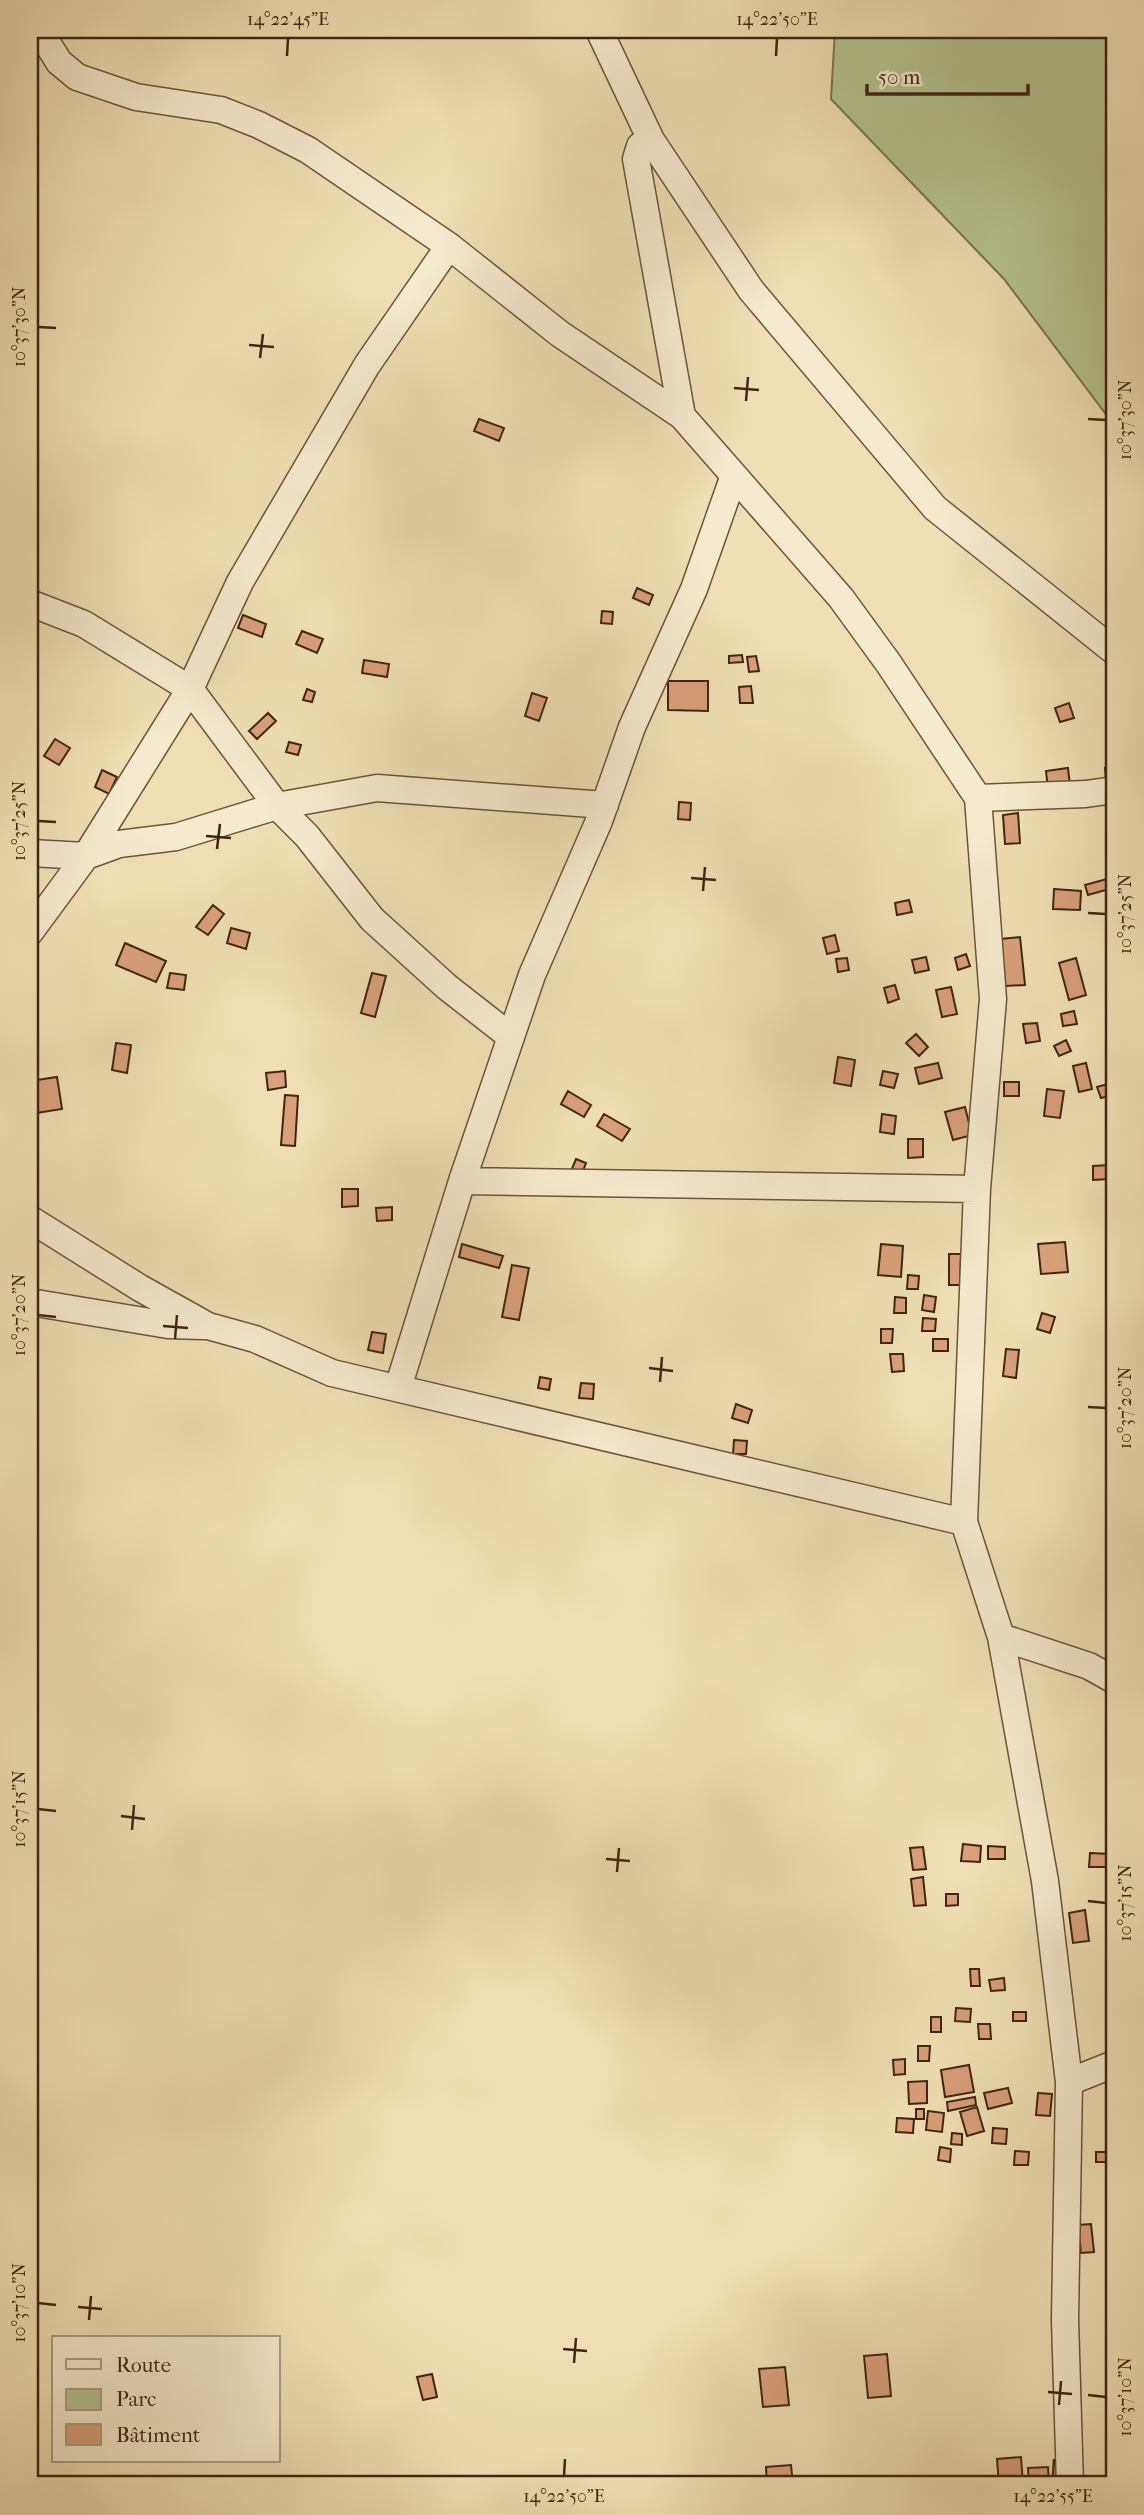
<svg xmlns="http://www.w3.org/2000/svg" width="1144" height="2515" viewBox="0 0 1144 2515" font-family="'IM FELL French Canon',serif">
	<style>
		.green { fill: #b5c391; stroke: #7b7452; stroke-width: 2 }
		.building { fill: #d9a07a; stroke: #412414; stroke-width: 2 }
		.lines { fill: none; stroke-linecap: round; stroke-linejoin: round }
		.minor-casing { stroke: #6d533c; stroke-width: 29 }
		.minor { stroke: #f5eace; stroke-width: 26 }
		.ticks { fill: none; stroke: #412414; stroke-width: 2.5 }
		.neatline { fill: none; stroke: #412414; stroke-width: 2.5 }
		.ticks-label { font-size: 18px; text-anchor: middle; fill: #412414 }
	</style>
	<rect width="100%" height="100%" fill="#f0dfb4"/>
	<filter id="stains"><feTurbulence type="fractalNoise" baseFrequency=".00286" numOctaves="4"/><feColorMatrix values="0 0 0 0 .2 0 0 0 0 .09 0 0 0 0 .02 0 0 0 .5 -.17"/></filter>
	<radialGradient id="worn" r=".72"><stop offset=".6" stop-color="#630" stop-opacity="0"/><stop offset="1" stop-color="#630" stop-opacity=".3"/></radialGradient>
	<!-- green -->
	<path class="green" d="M835,30H1114V425L1004,279L831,99Z"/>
	<!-- building -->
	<path class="building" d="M479,419L504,428L499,441L474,431Z
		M637,588L653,595L649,605L633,598Z
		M602,611L613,612L612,624L601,623Z
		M243,615L266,624L262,637L238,628Z
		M302,631L323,639L317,653L296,644Z
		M742,655L743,662L729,663V656Z
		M756,656L759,671L749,672L747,657Z
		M364,660L389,664L387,677L362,673Z
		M668,681H708V711L668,710Z
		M751,686L753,703H740L739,687Z
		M307,689L315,692L312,702L303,700Z
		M532,693L547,698L539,721L525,716Z
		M1069,703L1074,718L1060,722L1055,708Z
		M268,713L276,721L257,739L249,731Z
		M55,739L70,748L59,765L44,756Z
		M289,742L301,745L298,755L286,752Z
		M1114,767V783H1106L1105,768Z
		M1068,768L1070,786L1048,789L1046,771Z
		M102,770L117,777L109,794L95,787Z
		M679,802L691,803L690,820L678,819Z
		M1018,813L1020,843L1005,844L1003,815Z
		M1107,879L1109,889L1088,895L1085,885Z
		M1054,889L1081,891L1080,910L1053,909Z
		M909,900L912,912L897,915L895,903Z
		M213,905L224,914L208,935L196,927Z
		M231,928L250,933L246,949L227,943Z
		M835,935L839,951L827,954L823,938Z
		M1020,937L1025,985L1005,986L1001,939Z
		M125,943L166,961L156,982L116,965Z
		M966,954L970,966L958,970L955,958Z
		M926,957L929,970L915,973L912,960Z
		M847,958L849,970L838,972L836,959Z
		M1076,958L1086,995L1069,1000L1059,963Z
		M170,973L186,975L184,990L167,988Z
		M372,973L386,976L375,1017L361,1013Z
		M895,985L899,999L888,1003L884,988Z
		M951,987L957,1014L942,1017L936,990Z
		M1074,1011L1077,1024L1063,1026L1061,1014Z
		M1037,1023L1040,1041L1026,1043L1023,1024Z
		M916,1034L928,1047L919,1056L906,1043Z
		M1066,1040L1071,1051L1059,1056L1054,1046Z
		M116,1043L131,1045L127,1073L112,1070Z
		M838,1057L855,1060L851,1086L834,1083Z
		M938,1063L942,1078L919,1084L915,1068Z
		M1086,1063L1092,1089L1079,1092L1073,1066Z
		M285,1071L286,1087L268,1090L266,1073Z
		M883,1071L898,1074L894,1088L880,1085Z
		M57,1077L62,1109L30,1114V1081Z
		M1004,1082H1019V1096H1004Z
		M1108,1084L1112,1095L1101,1098L1097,1087Z
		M1047,1089L1064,1091L1060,1118L1044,1116Z
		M568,1091L591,1105L584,1117L561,1104Z
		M285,1095L298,1096L295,1146L281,1145Z
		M965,1107L972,1135L953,1140L945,1112Z
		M604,1114L630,1129L622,1141L597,1126Z
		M882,1114L896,1116L894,1134L880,1132Z
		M908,1139H923V1157L908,1158Z
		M576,1159L586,1163L581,1176L571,1171Z
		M1109,1165L1110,1179L1093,1180V1166Z
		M342,1189H358V1206L342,1207Z
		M392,1207V1220L377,1221L376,1208Z
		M1065,1242L1068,1272L1041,1274L1038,1244Z
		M462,1244L503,1256L499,1268L459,1257Z
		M881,1244L903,1246L901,1277L878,1275Z
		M949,1254H961L960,1285H949Z
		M512,1265L529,1268L519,1320L502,1317Z
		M908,1275L919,1276L918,1289H907Z
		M924,1295L936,1297L934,1312L922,1310Z
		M895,1297L906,1298V1313H894Z
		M1042,1313L1055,1317L1050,1333L1037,1329Z
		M923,1318L936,1319L935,1331H922Z
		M881,1329H893L892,1343H881Z
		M372,1332L386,1334L383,1353L368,1350Z
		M933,1339H948V1351H933Z
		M1006,1349L1019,1350L1016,1378L1003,1376Z
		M890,1354H903L904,1371L892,1372Z
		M540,1377L551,1379L549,1390L538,1388Z
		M581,1383L594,1384L593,1399L579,1398Z
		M736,1404L752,1410L748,1423L732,1418Z
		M734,1440L747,1441L746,1454H733Z
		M963,1844L981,1846L980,1862L961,1861Z
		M988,1846L1005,1847V1859H988Z
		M923,1847L926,1869L913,1870L910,1848Z
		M1090,1853L1111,1854V1867H1089Z
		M923,1877L926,1905L914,1906L911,1879Z
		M946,1894H958V1905L946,1906Z
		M1085,1910L1089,1941L1073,1943L1069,1913Z
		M970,1969H979L980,1986H971Z
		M1004,1978L1005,1990L991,1991L989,1980Z
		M956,2008L971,2009L970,2022L955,2021Z
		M1013,2012H1026V2021H1013Z
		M931,2017H941V2032H931Z
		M978,2024H990L991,2039H979Z
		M918,2046H930L929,2061H918Z
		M905,2059V2074L894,2075L893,2060Z
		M969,2065L974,2092L945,2097L941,2070Z
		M927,2081V2103L909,2104L908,2082Z
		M1008,2088L1012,2103L988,2109L984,2093Z
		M1038,2093L1052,2094L1050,2116L1036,2115Z
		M975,2097L976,2105L948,2111L947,2102Z
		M977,2107L984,2131L967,2136L960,2112Z
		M916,2109H924V2119H916Z
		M928,2111L944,2113L942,2132L926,2130Z
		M897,2118L914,2119L913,2133L896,2132Z
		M993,2128L1007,2129L1006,2144L992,2143Z
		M952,2133L962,2134V2145L951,2144Z
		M940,2147L951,2149L950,2162L938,2160Z
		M1015,2151L1029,2152L1028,2165H1014Z
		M1096,2152H1113V2162H1096Z
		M1114,2207V2225H1107V2208Z
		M1091,2224L1094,2252L1081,2253L1078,2225Z
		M887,2354L891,2396L868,2398L864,2356Z
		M785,2367L789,2405L763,2407L759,2369Z
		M432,2374L437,2397L423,2400L417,2377Z
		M1021,2457L1023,2484L999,2485L997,2459Z
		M791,2465L793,2485H767L766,2467Z
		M1048,2467L1049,2483L1029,2484L1028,2468Z
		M924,2479H945V2485H924Z"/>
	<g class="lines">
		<!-- minor casing -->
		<g class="minor-casing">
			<path id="minor" d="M39,30L59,62L77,77L136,97L221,110L259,125L308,150L449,246L560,334L682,416L841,598L889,664L978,798L993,999L977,1189L964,1522L1001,1637L1045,1881L1069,2082L1065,2320L1070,2485
				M599,30L651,140L751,290L935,508L1114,651
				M651,140L640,146L636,159L682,416
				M30,603L84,624L190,689L277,806L307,836L372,919L447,987L511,1037
				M978,798L1086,794L1114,790
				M30,853L86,856L119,844L176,837L277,806L377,788L605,805
				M30,932L86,856L190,689L240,582L367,365L449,246
				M462,1181L532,975L599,821L632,727L694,589L733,478
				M30,1219L140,1288L208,1326L255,1339L332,1373L964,1522
				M30,1302L168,1325L203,1326
				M398,1388L462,1181L977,1189
				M1001,1637L1089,1666L1114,1680
				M1069,2082L1114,2064"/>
		</g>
		<!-- minor -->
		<use href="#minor" class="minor"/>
	</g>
	<!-- ticks -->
	<path class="ticks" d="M287,56L288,38M776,56L777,38M38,327L56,328M249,345L274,347M260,358L263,334M734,388L759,390M746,401L748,377M1088,419L1106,420M38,821L56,822M206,836L231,838M217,849L220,824M691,878L716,880M703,891L705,867M1088,913L1106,914M38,1315L56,1317M163,1326L188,1328M175,1339L177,1315M649,1368L673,1371M660,1382L662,1357M1088,1407L1106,1408M38,1809L56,1811M121,1816L145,1819M132,1830L134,1805M606,1859L630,1861M617,1872L619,1848M1088,1901L1106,1903M38,2303L56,2305M78,2307L102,2309M89,2320L91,2296M563,2349L587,2351M574,2363L576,2338M1048,2392L1072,2394M1088,2395L1106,2397M1059,2405L1061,2381M564,2476L565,2459M1053,2476L1054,2459"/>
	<!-- margin -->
	<rect width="1144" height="2515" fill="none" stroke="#f0dfb4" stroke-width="77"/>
	<!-- legend -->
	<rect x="52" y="2336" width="228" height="126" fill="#f5eace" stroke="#ad9b84" stroke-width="2"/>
	<rect x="66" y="2359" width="35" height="10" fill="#f5eace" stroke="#ad9b84" stroke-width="2"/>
	<text x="116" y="2372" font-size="21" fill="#412414">Route</text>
	<rect x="66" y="2389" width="35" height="21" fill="#b5c391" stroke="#ad9b84" stroke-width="2"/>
	<text x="116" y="2406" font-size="21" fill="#412414">Parc</text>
	<rect x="66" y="2424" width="35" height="21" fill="#d9a07a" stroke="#ad9b84" stroke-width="2"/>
	<text x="116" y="2442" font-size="21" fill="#412414">Bâtiment</text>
	<!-- scale -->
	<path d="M867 84v10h161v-10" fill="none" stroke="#412414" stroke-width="3.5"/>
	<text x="878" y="84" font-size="21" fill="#412414" stroke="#f5eace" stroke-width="5" paint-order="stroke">50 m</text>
	<rect x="38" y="38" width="1068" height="2438" class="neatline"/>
	<g class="ticks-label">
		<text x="288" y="25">14°22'45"E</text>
		<text x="777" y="25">14°22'50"E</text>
		<text transform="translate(19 327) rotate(-90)" y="6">10°37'30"N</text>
		<text transform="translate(1125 420) rotate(-90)" y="6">10°37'30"N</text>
		<text transform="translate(19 821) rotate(-90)" y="6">10°37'25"N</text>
		<text transform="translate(1125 914) rotate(-90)" y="6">10°37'25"N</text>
		<text transform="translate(19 1315) rotate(-90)" y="6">10°37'20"N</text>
		<text transform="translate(1125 1408) rotate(-90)" y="6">10°37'20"N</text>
		<text transform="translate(19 1809) rotate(-90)" y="6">10°37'15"N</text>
		<text transform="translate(1125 1903) rotate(-90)" y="6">10°37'15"N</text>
		<text transform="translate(19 2303) rotate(-90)" y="6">10°37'10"N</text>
		<text transform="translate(1125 2397) rotate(-90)" y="6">10°37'10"N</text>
		<text x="564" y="2502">14°22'50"E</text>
		<text x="1053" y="2502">14°22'55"E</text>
	</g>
	<rect width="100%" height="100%" filter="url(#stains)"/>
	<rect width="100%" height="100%" fill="url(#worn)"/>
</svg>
